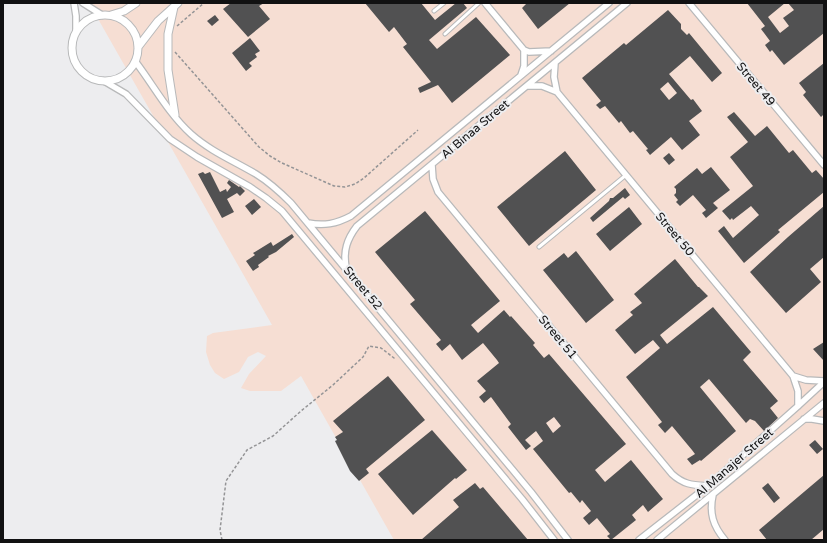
<svg xmlns="http://www.w3.org/2000/svg" width="827" height="543" viewBox="0 0 827 543" font-family="'Varela Round',sans-serif">
	<style>
		.industrial { fill: #f6ded3 }
		.building { fill: #515152; fill-rule: evenodd }
		.lines { fill: none; stroke-linecap: round; stroke-linejoin: round }
		.service-casing { stroke: #b8b9ba; stroke-width: 5 }
		.minor-casing { stroke: #b8b9ba; stroke-width: 8 }
		.tertiary-casing { stroke: #b8b9ba; stroke-width: 9 }
		.path { stroke: #949496; stroke-width: 1.5; stroke-dasharray: 3 2; stroke-linecap: butt }
		.service { stroke: #fff; stroke-width: 3 }
		.minor { stroke: #fff; stroke-width: 5.5 }
		.tertiary { stroke: #fff; stroke-width: 7 }
		.labels { text-anchor: middle; dominant-baseline: central; stroke-width: 4; stroke-linejoin: round; paint-order: stroke }
		.street-label { font-size: 12px; fill: #111112; stroke: #ededef }
	</style>
	<rect width="100%" height="100%" fill="#ededef"/>
	<!-- industrial -->
	<path class="industrial" d="M89,3H824V540H394L301,376L281,391H250L241,388L249,374L266,356L258,352L248,357L239,372L224,379L215,373L210,365L206,352L207,336L213,333L272,325Z"/>
	<!-- building -->
	<path class="building" d="M231,3H264L259,6L270,19L248,37L223,9Z
		M365,3H421L435,20L456,3H463L467,8L429,40L437,49L476,17L510,55L452,103L438,85L420,93L418,88L431,82L403,47L407,44L394,27L389,32Z
		M527,3H570L538,29L522,8Z
		M747,3H785L768,17L780,33L789,26L783,18L794,10L788,3H824V33L784,65L772,50L770,52L765,45L770,41L761,29L765,26Z
		M668,10L681,24V29L687,35L689,33L722,73L712,82L690,56L669,74L691,100L693,99L702,111L689,121L700,135L682,150L671,137L650,155L646,150L648,149L633,131L630,133L621,121L619,123L605,106L600,109L596,105L601,101L582,78L624,43L626,45ZM668,82L677,93L669,100L660,89Z
		M215,15L219,20L212,26L207,21Z
		M250,38L260,51L255,54L257,57L249,63L252,66L246,71L232,53Z
		M824,63V114L821,117L803,95L806,92L799,83Z
		M734,112L755,136L767,126L789,153L793,150L812,173L816,170L824,179V192L778,230L780,232L744,263L718,231L724,226L733,238L759,215L751,206L733,220L732,218L730,220L722,211L753,186L730,157L748,142L727,117Z
		M565,151L596,190L529,246L497,207Z
		M669,153L675,160L669,165L663,158Z
		M711,167L730,190L713,203L718,208L706,218L702,213L706,210L693,195L680,206L676,202L678,200L674,195L676,193V189L674,187L697,168L702,174Z
		M203,172L205,174L210,172L220,192L226,189L227,192L231,187L227,183L229,180L239,187L240,186L245,191L240,196L237,193L227,199L234,212L222,218L198,174Z
		M625,188L630,195L625,199L623,197L593,222L590,218L609,201L610,198H613Z
		M254,199L261,207L252,215L245,206Z
		M824,206V257L810,269L821,282L786,313L750,272L788,237Z
		M629,207L642,224L610,251L596,234Z
		M425,211L500,301L471,325L478,333L504,310L510,317L511,316L535,343L533,345L544,358L549,354L626,444L595,470L605,482L631,460L663,499L648,512L643,505L632,515L636,520L611,540L607,536L610,534L597,518L589,525L583,518L591,511L582,500L580,503L571,492L569,493L533,449L543,441L536,431L525,440L531,446L526,450L508,427L511,424L491,397L484,403L479,397L486,391L477,381L499,363L497,360L483,343L462,360L450,344L442,351L436,344L441,340L410,304L415,300L375,252ZM554,417L561,426L553,433L546,423Z
		M292,234L294,237L276,252L268,256L269,257L258,265L259,267L253,271L246,261L255,255L253,253L271,242L273,246Z
		M576,251L614,300L586,323L543,270L564,253L568,258Z
		M675,259L698,287H699L708,296L660,335L667,344L713,307L751,352L743,360L778,401L770,408L778,418L764,431L755,421L750,419L746,423L709,379L700,387L736,431L701,461L700,460L692,465L687,459L695,454L692,450L672,426L665,433L658,425L662,422L626,377L660,348L653,340L635,354L615,330L633,315L630,312L642,303L634,294Z
		M824,342V361L813,349Z
		M388,376L425,420L366,469L369,473L359,481L350,471L335,441L337,440L335,437L343,432L333,421Z
		M432,430L467,470L456,479L455,478L413,515L378,474Z
		M815,440L823,449L817,454L809,445Z
		M824,475V529L811,540H767L759,530Z
		M475,483L480,489L483,487L528,540H421L459,507L453,500Z
		M768,483L780,498L774,503L762,488Z"/>
	<g class="lines">
		<!-- service casing -->
		<g class="service-casing">
			<path id="service" d="M434,11L444,3
				M445,34L479,3
				M539,247L626,175"/>
		</g>
		<!-- minor casing -->
		<g class="minor-casing">
			<path id="minor" d="M74,3L76,16V32
				M83,3L102,15
				M485,3L524,50L529,52L551,51
				M689,3L824,165
				M135,61C154,86 168,113 191,134C210,151 234,161 256,174C269,182 280,192 291,203L531,492L568,540
				M555,63L554,77L557,92L793,376L798,391V406
				M521,75L524,66V50
				M104,81L126,94L170,139L197,157L250,187L266,198L282,211L522,499L554,540
				M527,86H542L557,92
				M432,165L433,179L438,192L672,474C684,485 693,485 708,486
				M308,223C324,226 336,224 351,216L609,3
				M346,267C343,251 347,239 357,226L627,3
				M793,376L806,380L824,381
				M804,419H812L824,421
				M713,495C709,513 713,526 725,540
				M639,540L708,486L798,406L824,382
				M657,540L824,403"/>
		</g>
		<!-- tertiary casing -->
		<g class="tertiary-casing">
			<path id="tertiary" d="M174,7L168,34V70L175,115
				M72 48a33 33 0 1 1 66 0a33 33 0 1 1-66 0Z
				M111,15L124,11L136,3
				M138,47L158,21L178,3"/>
		</g>
		<!-- path -->
		<path class="path" d="M177,26L204,3
			M175,52L259,147L270,156L282,163L334,186L345,187L355,184L364,178L418,130
			M222,540L220,530L226,481L247,450L273,436L301,411L333,385L363,357L369,346L381,348L394,358H396"/>
		<!-- service -->
		<use href="#service" class="service"/>
		<!-- minor -->
		<use href="#minor" class="minor"/>
		<!-- tertiary -->
		<use href="#tertiary" class="tertiary"/>
	</g>
	<g class="labels">
		<!-- street labels -->
		<g class="street-label">
			<text transform="translate(756 84) rotate(50)">Street 49</text>
			<text transform="translate(475 129) rotate(-40)">Al Binaa Street</text>
			<text transform="translate(675 234) rotate(50)">Street 50</text>
			<text transform="translate(363 288) rotate(50)">Street 52</text>
			<text transform="translate(558 337) rotate(50)">Street 51</text>
			<text transform="translate(734 463) rotate(-41)">Al Manajer Street</text>
		</g>
	</g>
	<!-- border -->
	<rect width="827" height="543" fill="none" stroke="#111112" stroke-width="8"/>
</svg>
